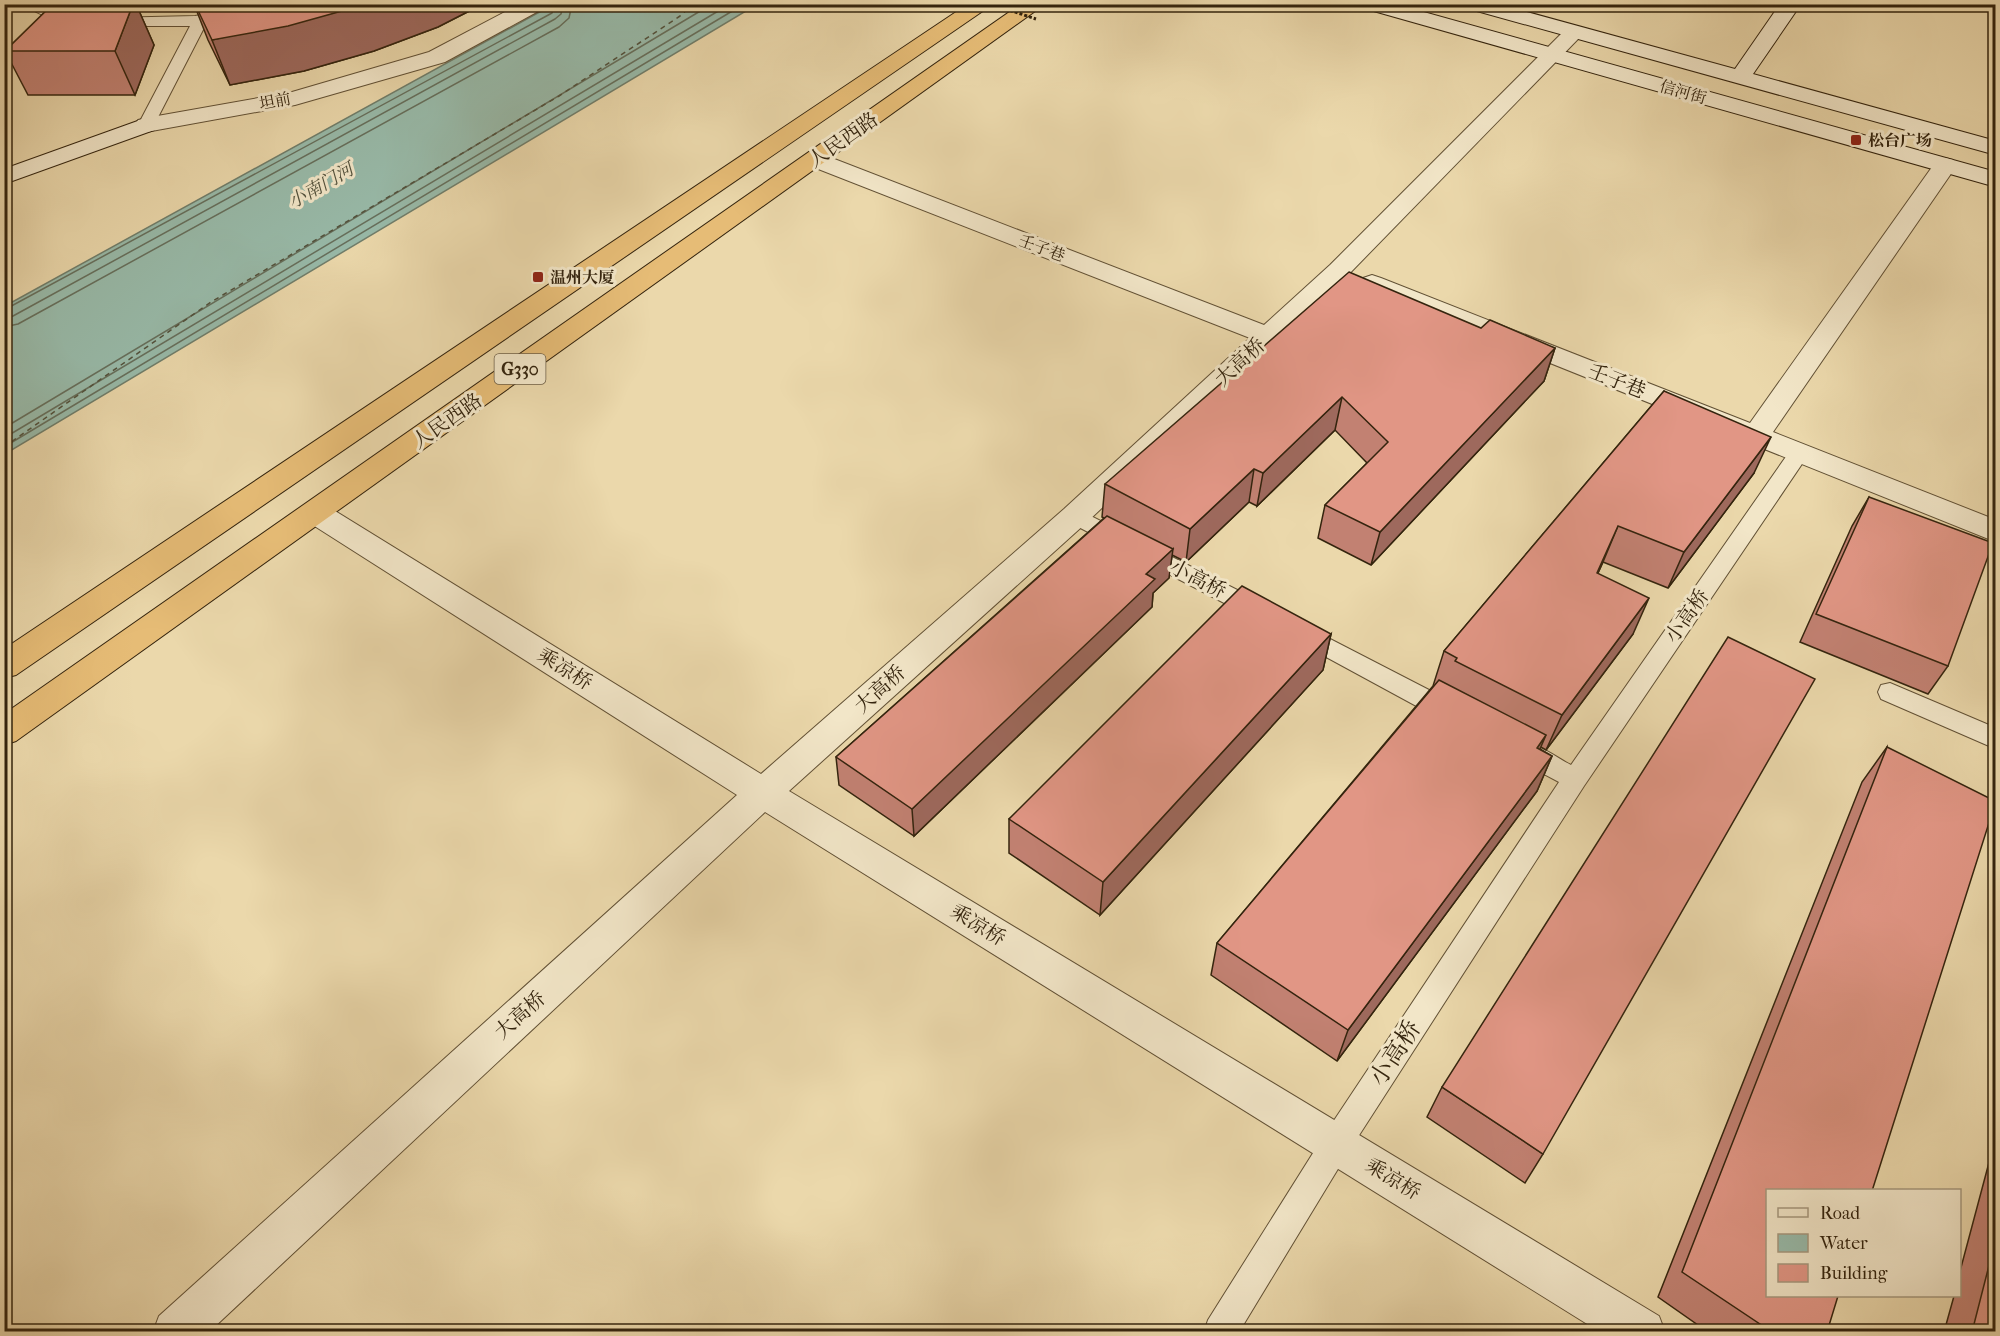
<svg xmlns="http://www.w3.org/2000/svg" width="2000" height="1336" viewBox="0 0 2000 1336" font-family="'IM FELL French Canon','Noto Serif SC',serif">
	<style>
		.water { fill: #98baa9; stroke: #707e6b; stroke-width: 1.5 }
		.lines { fill: none; stroke-linecap: round; stroke-linejoin: round }
		.shore { stroke: #666f5c; stroke-width: 1.5 }
		.ferry { stroke: #52513c; stroke-width: 1.5; stroke-dasharray: 5 4.5; stroke-linecap: butt }
		.lane-casing { stroke: #625135; stroke-width: 2 }
		.street-casing { stroke: #625135; stroke-width: 2 }
		.secondary-casing { stroke: #34240e; stroke-width: 2 }
		.highway-casing { stroke: #34240e; stroke-width: 2 }
		.lane { fill: #f2e6c8; fill-rule: evenodd }
		.street { fill: #f2e6c8; fill-rule: evenodd }
		.secondary { fill: #f2e6c8; fill-rule: evenodd }
		.highway { fill: #e6bc76; fill-rule: evenodd }
		.path-bridge { stroke: #34240e; stroke-width: 3; stroke-dasharray: 3 2; stroke-linecap: butt }
		.wall { fill: #c28172; stroke: #34240e; stroke-width: 1.5 }
		.shaded-wall { fill: #9e695d; stroke: #34240e; stroke-width: 1.5 }
		.building { fill: #e19685; stroke: #34240e; stroke-width: 1.5 }
		.poi-dot { fill: #8f2418; stroke: #f2e6c8; stroke-width: 2 }
		.labels { text-anchor: middle; dominant-baseline: central; stroke-width: 6; stroke-linejoin: round; paint-order: stroke }
		.far-street-label { font-size: 16px; fill: #34240e; stroke: #f2e6c8 }
		.far-poi-label { font-size: 16px; font-weight: bold; fill: #34240e; stroke: #f2e6c8; text-anchor: start }
		.far-water-label { font-size: 18px; font-style: italic; fill: #52513c; stroke: #f2e6c8 }
		.shield { fill: #f2e6c8; stroke: #6d5e46; stroke-width: 1.5 }
		.shield-label { font-size: 18px; font-weight: bold; fill: #34240e }
		.street-label { font-size: 20px; fill: #34240e; stroke: #f2e6c8 }
		.near-street-label { font-size: 24px; fill: #34240e; stroke: #f2e6c8 }
	</style>
	<rect width="100%" height="100%" fill="#ebd8ab"/>
	<filter id="stains"><feTurbulence type="fractalNoise" baseFrequency=".00333" numOctaves="4"/><feColorMatrix values="0 0 0 0 .2 0 0 0 0 .09 0 0 0 0 .02 0 0 0 .5 -.17"/></filter>
	<radialGradient id="worn" r=".72"><stop offset=".6" stop-color="#630" stop-opacity="0"/><stop offset="1" stop-color="#630" stop-opacity=".3"/></radialGradient>
	<!-- water -->
	<path class="water" d="M554,4L756,5L5,454V306Z"/>
	<g class="lines">
		<!-- shore -->
		<path class="shore" d="M4,310L552,13L555,4
			M4,318L13,316L555,19L561,14L563,4
			M4,327L18,324L559,27L569,18L572,4
			M4,428L712,4
			M4,438L730,4
			M4,447L744,4"/>
		<!-- ferry -->
		<path class="ferry" d="M4,447L211,302L559,96L680,16L693,4"/>
		<!-- lane casing -->
		<g class="lane-casing">
			<path id="lane" d="M25,4C46,4 63,11 83,16L86,19C75,30 34,14 25,4Z
				M266,4H292L290,7L243,19L206,24L154,125L146,130L140,129L138,125L190,26H113L108,24L105,21L108,18L195,16Z
				M1799,446L1806,448L1810,453L1806,458L1584,786L1347,1154L1239,1332H1204L1208,1320L1325,1134L1559,782L1512,757L1508,750L1512,743C1531,737 1554,756 1571,765L1792,448Z
				M1075,508L1267,605L1271,611L1267,617L1259,619L1251,617L1067,521L1064,516L1067,511Z
				M1301,624L1462,707L1465,714L1462,721L1453,724L1444,721L1293,639L1289,633L1293,627Z
				M1890,683L1996,728V749L1881,699L1878,692L1881,685Z"/>
		</g>
		<!-- street casing -->
		<g class="street-casing">
			<path id="street" d="M520,4H547L544,8L445,62L295,105L146,132L138,130L135,125L138,120L146,118L292,92L429,52Z
				M1573,27L1580,29L1584,33L1580,37L1348,275L1086,523L789,791L1659,1316L1665,1332H1600L765,812L209,1332H153L159,1316L737,795L305,520L301,513L305,506L316,503L327,506L761,774L1064,509L1250,338L808,165L804,160L808,155L816,153L824,155L1264,325L1330,265L1566,29Z
				M1945,158L1953,160L1957,165L1773,432L1996,520V542L1363,288L1359,283L1363,278L1372,275L1381,278L1750,423L1937,160Z"/>
		</g>
		<!-- secondary casing -->
		<g class="secondary-casing">
			<path id="secondary" d="M1360,4H1395L1996,172V187L1363,8Z
				M1463,4H1498L1735,69L1780,4H1801L1753,74L1996,141V155L1466,8Z
				M146,118L154,120L157,125L154,130L4,184V169Z"/>
		</g>
		<!-- highway casing -->
		<g class="highway-casing">
			<path id="highway" d="M968,4H993L16,675L4,678V649Z
				M1021,4H1045L16,741L4,745V714Z"/>
		</g>
		<!-- lane -->
		<use href="#lane" class="lane"/>
		<!-- street -->
		<use href="#street" class="street"/>
		<!-- secondary -->
		<use href="#secondary" class="secondary"/>
		<!-- highway -->
		<use href="#highway" class="highway"/>
		<!-- path-bridge -->
		<path class="path-bridge" d="M991,4L1036,19"/>
	</g>
	<!-- wall -->
	<path class="wall" d="M53,4H136L154,45L135,95H28L5,51Z
		M194,4H483L438,27L374,51L304,71L230,85L208,40Z
		M1481,328L1555,348L1544,381L1371,565L1318,538L1325,505L1367,463L1335,430L1257,506L1249,502L1186,562L1172,555L1169,578L1153,593L1152,607L914,836L839,785L836,757L1104,518L1102,517L1105,484Z
		M1664,391L1754,473L1668,588L1603,562L1598,573L1633,634L1546,750L1541,747L1540,749L1552,756L1537,791L1337,1061L1211,975L1217,943L1433,686L1444,651Z
		M1869,497L1948,666L1928,694L1800,642L1852,526Z
		M1331,634L1323,670L1100,915L1009,853V819Z
		M1887,747L1827,1332H1708L1658,1297L1862,782Z
		M1442,1087L1543,1154L1525,1183L1427,1117Z
		M1995,1140V1332H1944L1954,1296H1959V1275Z"/>
	<!-- shaded-wall -->
	<path class="shaded-wall" d="M133,4H136L154,45L135,95L115,51Z
		M367,4H483L438,27L374,51L304,71L230,85L212,40Z
		M1555,348L1544,381L1371,565L1380,532Z
		M1342,397L1335,430L1257,506L1263,473Z
		M1771,437L1754,473L1668,588L1684,552Z
		M1254,469L1249,502L1186,562L1190,529Z
		M1618,526L1603,562L1582,608L1597,573Z
		M1173,549L1169,578L1153,593L1152,607L914,836L912,809L1146,574Z
		M1649,598L1633,634L1546,750L1562,715Z
		M1331,634L1323,670L1100,915L1103,882Z
		M1546,735L1531,770L1537,748Z
		M1552,756L1537,791L1337,1061L1348,1030Z"/>
	<!-- building -->
	<path class="building" d="M53,4H133L115,51H5Z
		M195,4H367L288,26L212,40Z
		M1349,272L1481,328L1490,320L1555,348L1380,532L1325,505L1388,442L1342,397L1263,473L1254,469L1190,529L1105,484Z
		M1664,391L1771,437L1684,552L1618,526L1597,573L1649,598L1562,715L1455,661L1457,658L1444,651Z
		M1869,497L1993,543L1948,666L1816,614Z
		M1107,516L1173,549L1146,574L1155,579L912,809L836,757Z
		M1242,586L1331,634L1103,882L1009,819Z
		M1728,637L1815,679L1543,1154L1442,1087Z
		M1439,680L1546,735L1537,748L1552,756L1348,1030L1217,943Z
		M1887,747L1995,801V804L1872,1191H1767V1296H1838L1827,1332H1772L1682,1272Z
		M1995,1242V1332H1972Z"/>
	<!-- markers -->
	<g class="poi-dot">
		<rect x="1850" y="134" width="12" height="12" rx="3"/>
		<rect x="532" y="271" width="12" height="12" rx="3"/>
	</g>
	<g class="labels">
		<!-- far-street labels -->
		<g class="far-street-label">
			<text transform="translate(1683 92) rotate(16)">信河街</text>
			<text transform="translate(275 101) rotate(-11)">坦前</text>
			<text transform="translate(1042 248) rotate(21)">壬子巷</text>
		</g>
		<!-- far-poi labels -->
		<g class="far-poi-label">
			<text x="1868" y="140">松台广场</text>
			<text x="550" y="277">温州大厦</text>
		</g>
		<!-- far-water labels -->
		<g class="far-water-label">
			<text transform="translate(321 186) rotate(-30)">小南门河</text>
		</g>
		<!-- shield labels -->
		<rect class="shield" x="494.5" y="354" width="51" height="30" rx="4.5"/>
		<g class="shield-label">
			<text x="520" y="369">G330</text>
		</g>
		<!-- street labels -->
		<g class="street-label">
			<text transform="translate(843 140) rotate(-35)">人民西路</text>
			<text transform="translate(1240 362) rotate(-43)">大高桥</text>
			<text transform="translate(1617 381) rotate(22)">壬子巷</text>
			<text transform="translate(447 421) rotate(-35)">人民西路</text>
			<text transform="translate(1198 579) rotate(27)">小高桥</text>
			<text transform="translate(1687 616) rotate(-55)">小高桥</text>
			<text transform="translate(565 669) rotate(32)">乘凉桥</text>
			<text transform="translate(880 689) rotate(-42)">大高桥</text>
			<text transform="translate(978 925) rotate(31)">乘凉桥</text>
			<text transform="translate(520 1015) rotate(-42)">大高桥</text>
			<text transform="translate(1393 1179) rotate(31)">乘凉桥</text>
		</g>
		<!-- near-street labels -->
		<g class="near-street-label">
			<text transform="translate(1395 1053) rotate(-57)">小高桥</text>
		</g>
	</g>
	<!-- margin -->
	<rect width="2000" height="1336" fill="none" stroke="#ebd8ab" stroke-width="24"/>
	<rect x="6" y="6" width="1988" height="1324" fill="none" stroke="#34240e" stroke-width="3"/>
	<rect x="12" y="12" width="1976" height="1312" fill="none" stroke="#34240e" stroke-width="1.5"/>
	<!-- legend -->
	<rect x="1766" y="1189" width="195" height="108" fill="#f2e6c8" stroke="#a6987e" stroke-width="1.5"/>
	<rect x="1778" y="1208" width="30" height="9" fill="#f2e6c8" stroke="#a6987e" stroke-width="1.5"/>
	<text x="1820" y="1219" font-size="18" fill="#34240e">Road</text>
	<rect x="1778" y="1234" width="30" height="18" fill="#98baa9" stroke="#a6987e" stroke-width="1.5"/>
	<text x="1820" y="1249" font-size="18" fill="#34240e">Water</text>
	<rect x="1778" y="1264" width="30" height="18" fill="#e19685" stroke="#a6987e" stroke-width="1.5"/>
	<text x="1820" y="1279" font-size="18" fill="#34240e">Building</text>
	<rect width="100%" height="100%" filter="url(#stains)"/>
	<rect width="100%" height="100%" fill="url(#worn)"/>
</svg>
